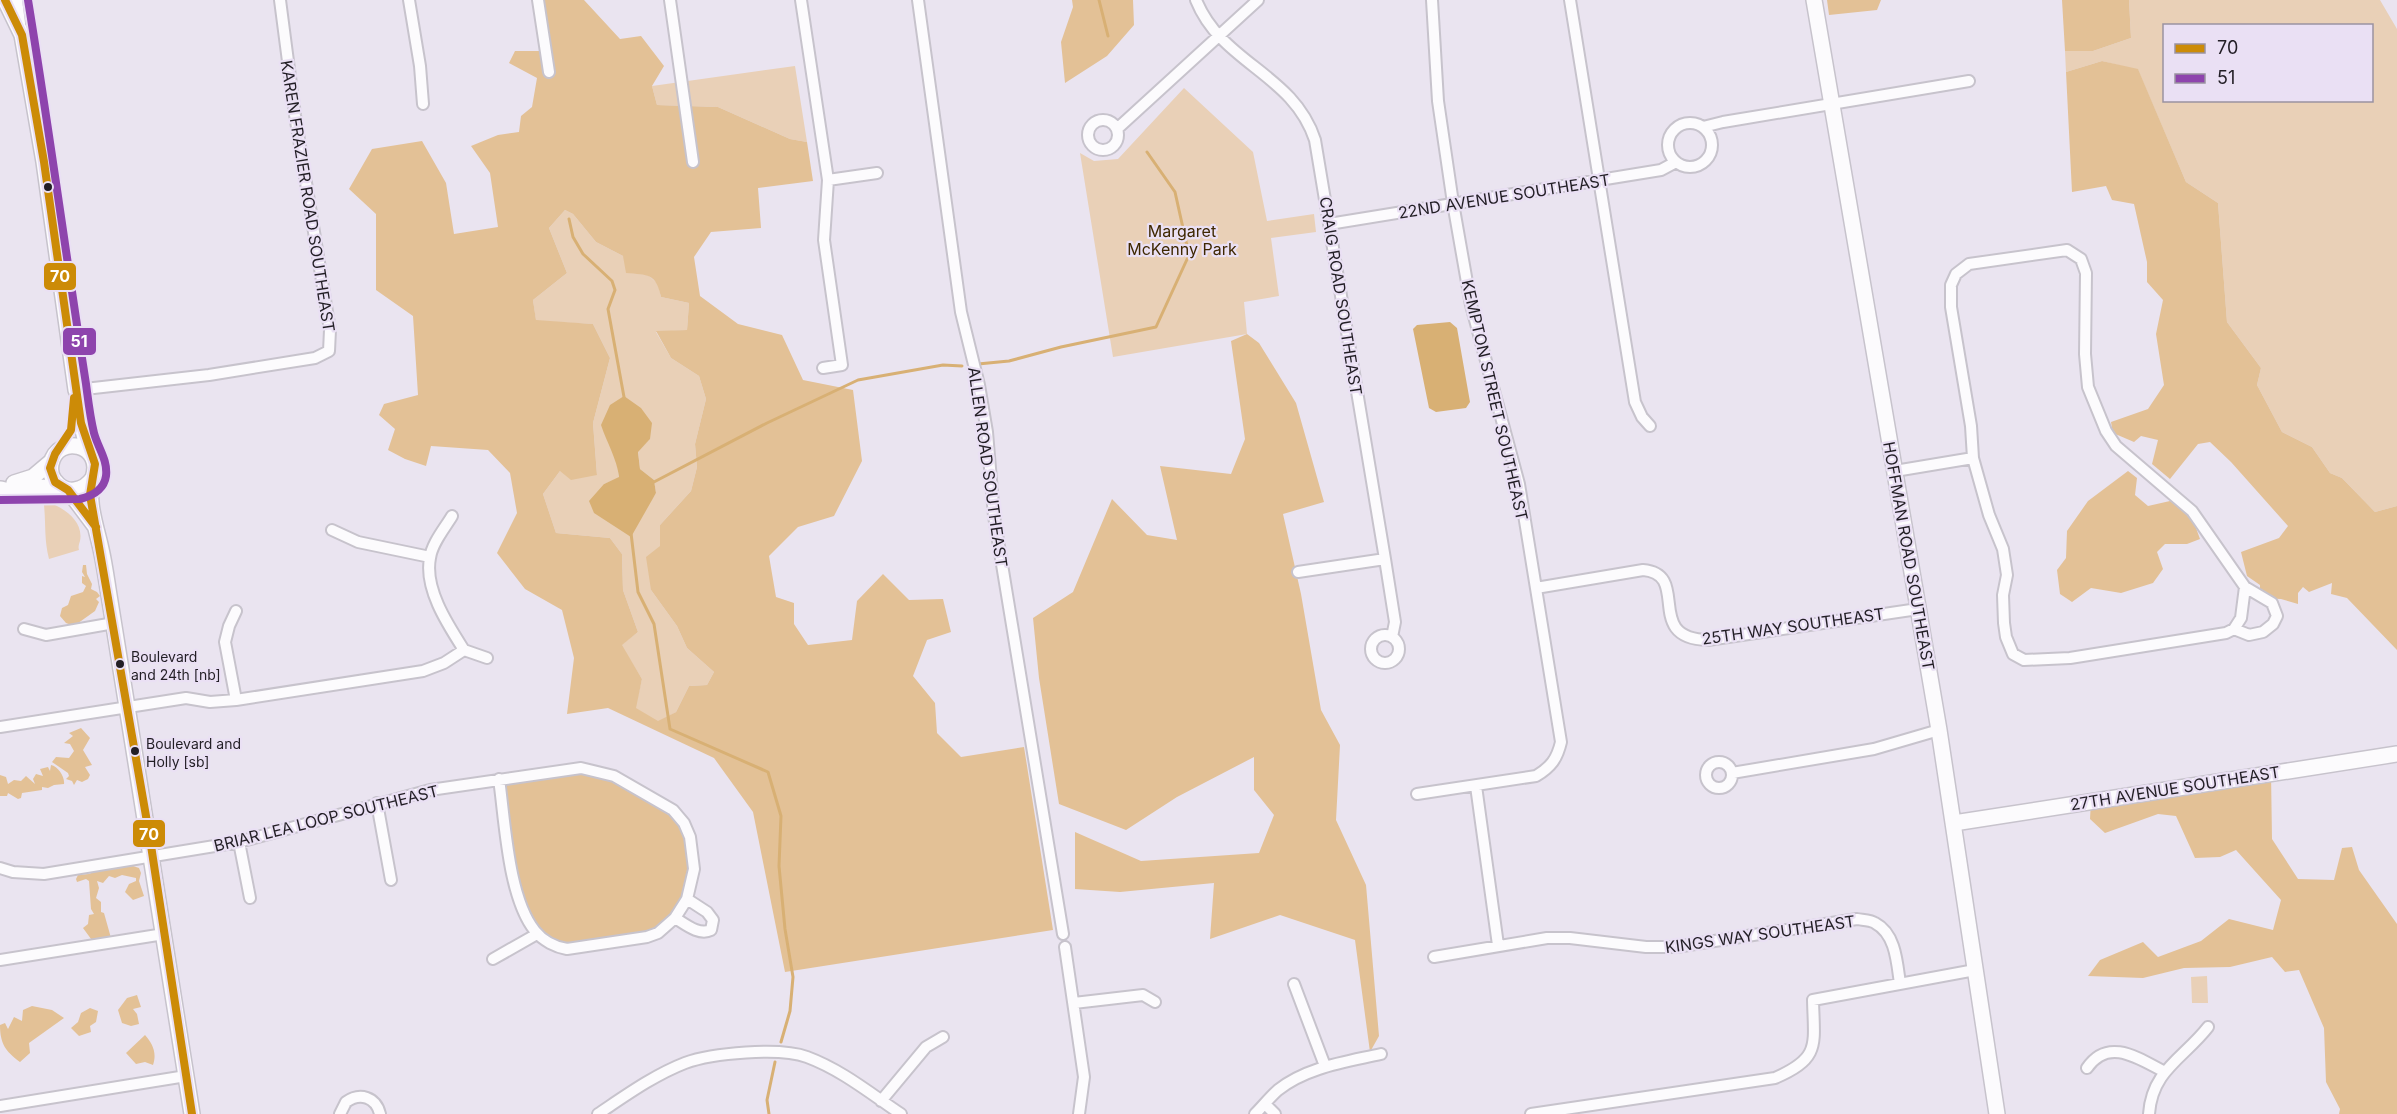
<svg xmlns="http://www.w3.org/2000/svg" width="2397" height="1114" viewBox="0 0 2397 1114" font-family="Inter,sans-serif">
	<style>
		.green { fill: #e9d0b7; fill-rule: evenodd }
		.forest { fill: #e3c196; fill-rule: evenodd }
		.water { fill: #d8b074 }
		.lines { fill: none; stroke-linecap: round; stroke-linejoin: round }
		.stream { stroke: #d8b074; stroke-width: 3 }
		.street-casing { stroke: #c7c3cc; stroke-width: 14 }
		.secondary-casing { stroke: #c7c3cc; stroke-width: 18 }
		.street { stroke: #fcfbfd; stroke-width: 10 }
		.secondary { stroke: #fcfbfd; stroke-width: 15 }
		.bus-1-casing { stroke: #eae0f4; stroke-width: 12 }
		.bus-2-casing { stroke: #eae0f4; stroke-width: 12 }
		.bus-1 { stroke: #cc8b07; stroke-width: 8 }
		.bus-2 { stroke: #8e44ad; stroke-width: 8 }
		.bus-dot { fill: #221e25; stroke: #eae0f4; stroke-width: 2 }
		.labels { text-anchor: middle; dominant-baseline: central; stroke-width: 4.5; stroke-linejoin: round; paint-order: stroke }
		.bus-label { font-size: 14px; fill: #221e25; stroke: #eae0f4; text-anchor: start }
		.street-label { font-size: 16px; fill: #221e25; stroke: #eae0f4 }
		.park-label { font-size: 16px; fill: #3e2700; stroke: #eae0f4 }
		.line-badge { stroke: #eae0f4; stroke-width: 2 }
		.badge-label { font-size: 16px; text-anchor: middle; font-weight: bold; fill: #fff }
	</style>
	<rect width="100%" height="100%" fill="#eae4f0"/>
	<!-- green -->
	<path class="green" d="M2129,0H2380L2397,29V506L2375,512L2342,478L2330,473L2312,447L2282,432L2257,385L2261,368L2227,322L2218,203L2186,182L2138,70L2102,61L2066,72L2065,51H2093L2131,38ZM2164,26H2372V100H2164Z
		M795,66L807,142L790,139L718,107L657,105L652,86Z
		M1184,88L1253,152L1267,221L1314,214L1316,232L1271,238L1279,296L1244,302L1247,334L1113,357L1080,153L1094,161L1118,159Z
		M565,210L573,214L596,242L623,256L648,275L658,284L661,297L689,303L687,330L656,332L671,358L699,376L706,399L695,444L697,467L691,491L660,525V546L651,590L677,626L687,648L714,672L707,685L689,686L676,712L658,722L635,708L642,679L621,645L638,632L623,590L622,554L610,538L556,533L543,494L560,471L597,475L593,423L610,358L593,324L536,321L533,300L567,273L549,228ZM650,439L638,451L640,469L654,480L656,493L644,511L604,484L619,478L617,461Z
		M48,502C64,508 84,521 80,541C79,544 78,547 79,550L49,559C44,539 46,525 44,505Z
		M2207,976L2208,1003H2192L2191,977Z"/>
	<!-- forest -->
	<path class="forest" d="M538,0H584L620,39L641,36L664,66L652,86L657,105L718,107L790,139L807,142L813,181L758,188L761,228L711,232L694,257L700,296L738,324L782,335L803,380L853,390L862,461L834,516L798,527L769,556L776,597L794,603V624L808,645L852,640L857,601L883,574L909,600L943,599L951,632L927,640L913,676L935,703L937,733L961,757L1024,747L1053,930L785,972L753,812L714,758L608,708L567,714L574,658L562,610L525,589L497,553L517,513L510,473L488,450L431,446L426,466L405,459L388,450L395,429L379,415L384,404L418,395L413,316L376,290V214L349,189L372,149L422,141L446,183L454,234L498,227L490,173L471,146L498,135L519,132L521,116L532,107L537,78L509,63L515,51H546ZM565,210L573,214L596,242L623,256L626,273C648,275 656,273 661,297L689,303L687,330L656,331L671,358L699,376L706,399L695,444L697,467L691,491L660,525V546L646,557L651,590L677,626L687,648L714,672L707,685L689,686L676,712L658,721L636,708L642,679L622,645L638,632L623,590L622,554L610,538L556,533L543,494L560,471L571,480L597,475L593,423L610,358L593,324L536,320L533,300L567,273L549,228Z
		M1072,0H1133L1134,25L1107,56L1065,83L1061,42L1073,7Z
		M1827,0H1881L1877,10L1829,15Z
		M2062,0H2129L2131,38L2093,51H2065Z
		M2102,61L2138,69L2186,182L2218,203L2227,322L2261,368L2257,385L2282,432L2312,447L2330,473L2342,478L2375,512L2397,506V650L2347,598L2331,594L2332,583L2309,592L2303,587L2298,593V604L2281,599L2260,598V585L2247,576L2241,552L2279,538L2288,526L2231,462L2210,442L2198,444L2170,479L2152,464L2158,440L2141,436L2134,442L2113,433L2111,422L2148,409L2164,385L2156,334L2163,300L2147,282V262L2134,204L2112,200L2106,186L2072,192L2066,72Z
		M1247,334L1259,343L1296,403L1324,502L1283,514L1301,594L1321,710L1340,745L1336,820L1366,885L1379,1036L1370,1052L1355,940L1280,915L1210,939L1214,883L1120,892L1075,889V832L1141,861L1259,853L1274,815L1254,790V757L1177,797L1126,830L1059,804L1039,678L1033,618L1073,592L1112,499L1147,535L1177,540L1160,466L1231,474L1245,439L1231,341Z
		M2128,471L2137,478L2135,495L2148,506L2170,501L2192,517L2200,539L2187,544H2165L2157,552L2163,569L2153,583L2121,593L2091,588L2072,602L2060,594L2057,570L2066,558L2067,531L2088,501Z
		M83,565H86L87,574L92,584L91,589L97,592L100,596L96,599L99,602L95,611L74,626L66,623L60,616L62,608L68,605L71,596L83,592L86,586L82,583V576L85,577L82,572Z
		M81,728L90,738L83,750L92,765L85,767L90,775L88,779L82,782L77,780L74,785L72,781L66,779L69,776L68,773L52,762L56,757L69,758L74,751L70,744L64,743L73,736L69,733Z
		M51,765C58,766 65,777 64,784L54,785L48,788L42,787V790L22,793L21,798L18,799L8,793L7,796H0V775L6,777L8,784L14,780L21,781L26,776L35,784L33,779L36,774L43,776L40,769L48,767L50,771Z
		M594,770L673,810L693,851L687,899L658,933L567,948L549,942L521,903L499,779Z
		M2271,773L2272,839L2298,879L2334,880L2342,848L2352,847L2359,870L2397,924V1114H2339L2340,1109L2326,1082L2324,1028L2299,970L2285,972L2272,957L2230,967L2184,968L2143,978L2088,976L2100,960L2143,942L2158,957L2201,941L2229,919L2273,930L2281,900L2236,850L2220,857L2195,858L2176,816L2158,814L2105,833L2090,819L2091,801Z
		M133,866L139,868L141,873L139,881L144,896L133,900L125,892L129,884L136,881V878L122,875L115,878L109,876L103,883L97,881L99,888L96,898L101,902V912L104,913L111,938L94,943L83,928L88,924L89,915L94,914L91,909L89,881L86,879L77,882L76,879L78,875L89,874L98,870Z
		M137,995L141,1007L133,1009L137,1014L139,1024L131,1026L122,1023L118,1010L127,998Z
		M32,1006L52,1010L64,1018L29,1043L30,1053L20,1062C5,1051 0,1043 0,1025L5,1023L8,1029L14,1017L22,1021L23,1010Z
		M90,1008L98,1011L96,1022L90,1026L91,1032L79,1036L71,1028L78,1022L81,1013Z
		M145,1035C153,1044 157,1053 153,1065L145,1062L136,1064L126,1053Z"/>
	<!-- water -->
	<path class="water" d="M1450,322L1457,328L1470,402L1466,408L1436,412L1429,408L1413,329L1417,325Z
		M624,396L641,408L652,423L650,439L638,452L640,469L654,480L656,493L631,537L594,513L589,501L604,484L619,477C617,459 607,443 601,425L610,405Z"/>
	<g class="lines">
		<!-- stream -->
		<path class="stream" d="M1099,0L1108,36
			M569,219L573,237L583,254L612,281L615,290L608,309L624,397
			M978,364L1009,361L1061,347L1156,327L1189,255L1175,192L1147,152
			M652,483L767,423L858,380L943,365L962,366
			M631,533L638,592L654,624L670,729L768,772L781,816L779,866L785,929L793,977L790,1011L781,1042
			M769,1114L767,1100L775,1062"/>
		<!-- street casing -->
		<g class="street-casing">
			<path id="street" d="M17,0L20,23
				M409,0L420,66L423,104
				M538,0L549,72
				M670,0L693,162
				M801,0L828,180L824,240L842,365L823,368
				M918,0L961,312L979,385L987,432L994,516L1063,934
				M1196,0C1222,64 1293,73 1315,140L1385,559L1395,622L1392,637
				M1570,0L1635,402L1642,417L1650,426
				M1088 135a15 15 0 1 1 30 0a15 15 0 1 1-30 0Z
				M1668 145a22 22 0 1 1 44 0a22 22 0 1 1-44 0Z
				M1703,127L1723,122L1969,81
				M1118,128L1258,0
				M828,180L877,173
				M1329,224L1661,170L1676,162
				M2067,250L2081,259L2086,273L2085,354L2088,387L2106,431L2116,446L2192,511L2245,587L2272,603L2277,616L2273,624L2263,632L2249,635L2234,629L2226,633L2070,658L2024,660L2013,654L2006,637L2004,623L2003,595L2007,575L2003,549L1989,515L1973,458L1971,426L1951,307V285L1956,274L1969,264Z
				M76,390L209,375L315,358L329,351L330,330L295,115L280,0
				M1895,471L1973,458
				M452,516C445,528 432,543 430,558C424,589 448,625 464,650
				M332,530L358,542L430,557
				M1298,572L1385,559
				M1536,588L1643,570C1692,574 1642,639 1708,640L1918,609
				M24,629L46,635L114,623
				M2234,629L2241,618L2245,587
				M1371 649a14 14 0 1 1 28 0a14 14 0 1 1-28 0Z
				M236,700L225,642L229,626L236,611
				M0,727L186,698L210,702L236,700L423,671L444,663L464,650L487,658
				M1706 775a13 13 0 1 1 26 0a13 13 0 1 1-26 0Z
				M1732,773L1874,749L1939,730
				M1476,786L1498,945
				M1417,794L1536,776C1551,767 1557,759 1561,742L1519,484L1471,305L1453,203L1438,101L1432,0
				M377,803L391,880
				M239,842L250,898
				M0,868L13,872L44,874L239,842L430,790L581,768L614,776L673,810L684,823L690,837L694,869L687,899L675,918L658,933L647,937L567,949C556,947 543,941 535,931C508,898 505,821 499,779
				M675,918C685,924 699,936 711,930L713,920L707,912L687,899
				M1065,947L1084,1077L1079,1114
				M1434,957L1547,938H1570L1646,947H1676L1857,919C1862,920 1871,920 1875,923C1896,934 1897,963 1900,984
				M493,959L537,934
				M0,960L164,934
				M1294,984L1325,1066
				M1074,1003L1143,995L1155,1002
				M2087,1068C2108,1037 2138,1058 2163,1071
				M881,1101L926,1047L943,1037
				M1265,1104L1275,1114
				M0,1106L186,1076
				M340,1114L346,1102C360,1092 376,1097 380,1114
				M598,1114C625,1096 654,1075 685,1063C712,1053 780,1047 807,1057C842,1070 871,1094 901,1114
				M1255,1114C1263,1106 1270,1097 1278,1090C1307,1067 1346,1062 1381,1054
				M1531,1114L1775,1078C1821,1058 1814,1045 1813,1000L1975,970
				M2149,1114C2152,1070 2184,1058 2208,1027"/>
		</g>
		<!-- secondary casing -->
		<g class="secondary-casing">
			<path id="secondary" d="M5,0L22,35L44,162L76,390L81,401L80,418L88,451
				M1814,0L1939,730L1997,1114
				M93,478C84,491 66,496 55,481C51,477 50,470 51,464C57,433 105,444 93,478C86,500 96,526 101,549C104,562 106,576 108,589C136,764 165,939 192,1114
				M14,483L33,477L52,461
				M1,489L13,492L39,487L63,488
				M68,490L95,526
				M1954,823L2397,754"/>
		</g>
		<!-- street -->
		<use href="#street" class="street"/>
		<!-- secondary -->
		<use href="#secondary" class="secondary"/>
		<!-- bus-1 casing -->
		<g class="bus-1-casing">
			<path id="bus-1" d="M5,0L22,35L44,162L81,423L95,464L90,495L150,839L192,1114
				M74,398L71,430L55,454L50,468L55,482L68,490L96,527"/>
		</g>
		<!-- bus-2 casing -->
		<g class="bus-2-casing">
			<path id="bus-2" d="M0,500L80,499C92,496 104,490 106,476C108,460 98,448 94,433C90,417 88,399 86,384C66,256 49,128 28,0"/>
		</g>
		<!-- bus-1 -->
		<use href="#bus-1" class="bus-1"/>
		<!-- bus-2 -->
		<use href="#bus-2" class="bus-2"/>
	</g>
	<!-- markers -->
	<g class="bus-dot">
		<circle cx="48" cy="187" r="5"/>
		<circle cx="120" cy="664" r="5"/>
		<circle cx="135" cy="751" r="5"/>
	</g>
	<g class="labels">
		<!-- bus labels -->
		<g class="bus-label">
			<text x="131" y="656">Boulevard<tspan x="131" dy="18">and 24th [nb]</tspan></text>
			<text x="146" y="743">Boulevard and<tspan x="146" dy="18">Holly [sb]</tspan></text>
		</g>
		<!-- street labels -->
		<g class="street-label">
			<text transform="translate(308 196) rotate(81)">KAREN FRAZIER ROAD SOUTHEAST</text>
			<text transform="translate(1504 196) rotate(-9)">22ND AVENUE SOUTHEAST</text>
			<text transform="translate(1341 296) rotate(81)">CRAIG ROAD SOUTHEAST</text>
			<text transform="translate(1495 400) rotate(77)">KEMPTON STREET SOUTHEAST</text>
			<text transform="translate(988 467) rotate(82)">ALLEN ROAD SOUTHEAST</text>
			<text transform="translate(1909 556) rotate(80)">HOFFMAN ROAD SOUTHEAST</text>
			<text transform="translate(1793 626) rotate(-8)">25TH WAY SOUTHEAST</text>
			<text transform="translate(2175 788) rotate(-9)">27TH AVENUE SOUTHEAST</text>
			<text transform="translate(326 818) rotate(-14)">BRIAR LEA LOOP SOUTHEAST</text>
			<text transform="translate(1760 934) rotate(-8)">KINGS WAY SOUTHEAST</text>
		</g>
		<!-- park labels -->
		<g class="park-label">
			<text x="1182" y="231">Margaret<tspan x="1182" dy="18">McKenny Park</tspan></text>
		</g>
	</g>
	<g class="line-badge">
		<rect x="43" y="262" width="34" height="29" rx="6" fill="#cc8b07"/>
		<rect x="62" y="327" width="35" height="29" rx="6" fill="#8e44ad"/>
		<rect x="132" y="819" width="34" height="29" rx="6" fill="#cc8b07"/>
	</g>
	<g class="badge-label">
		<text x="60" y="282">70</text>
		<text x="79" y="347">51</text>
		<text x="149" y="840">70</text>
	</g>
	<!-- legend -->
	<rect x="2163" y="24" width="210" height="78" fill="#eae0f4" stroke="#9a92a1" stroke-width="1.5"/>
	<rect x="2175" y="44" width="30" height="9" fill="#cc8b07" stroke="#9a92a1" stroke-width="1.5"/>
	<text x="2217" y="54" font-size="18" fill="#221e25">70</text>
	<rect x="2175" y="74" width="30" height="9" fill="#8e44ad" stroke="#9a92a1" stroke-width="1.5"/>
	<text x="2217" y="84" font-size="18" fill="#221e25">51</text>
</svg>
